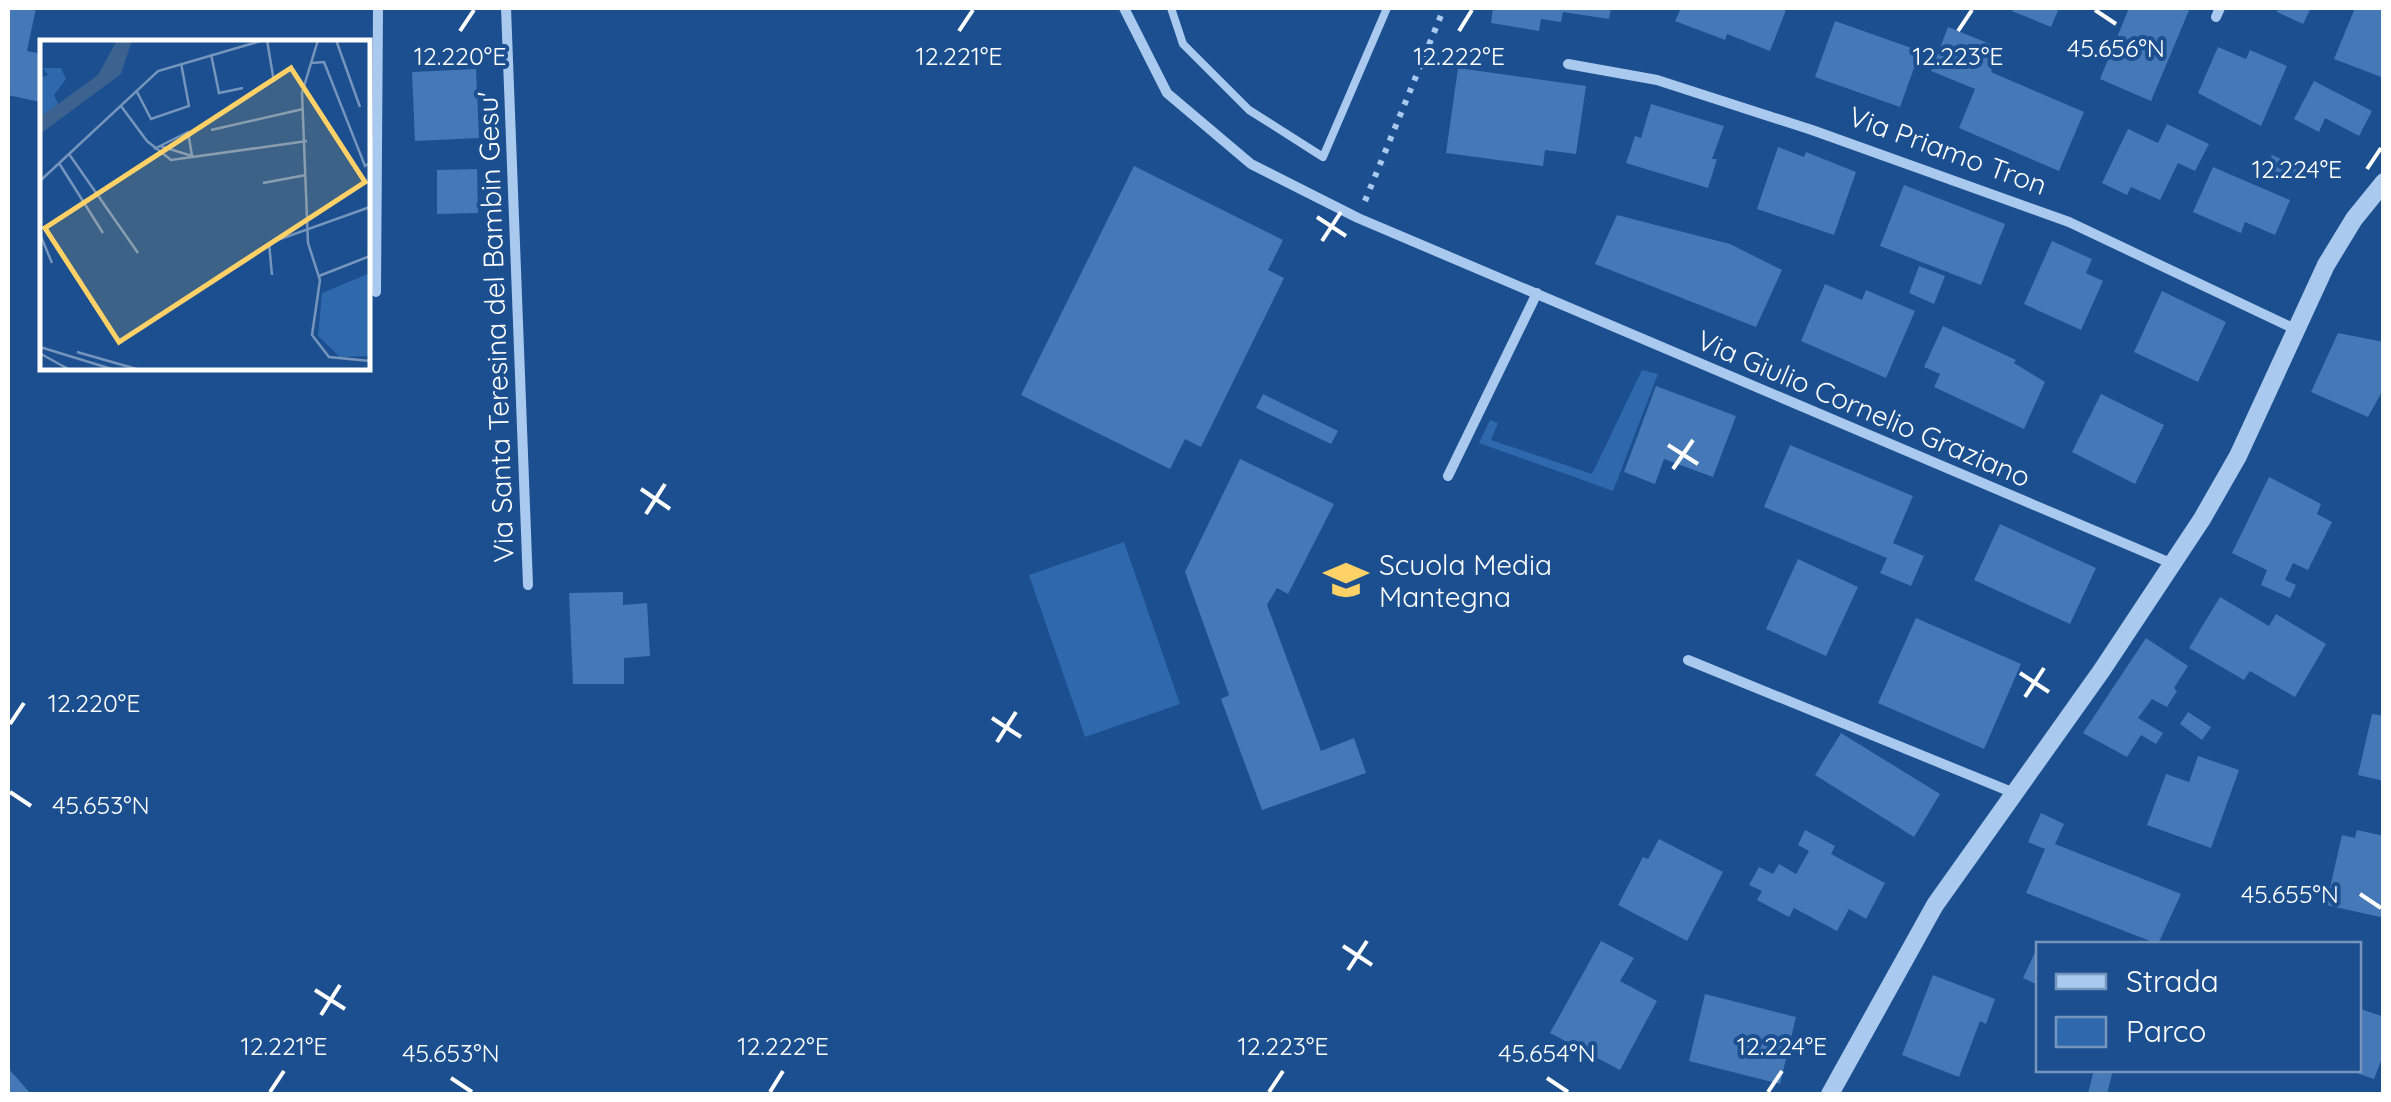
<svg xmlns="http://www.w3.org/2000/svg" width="2391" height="1102" viewBox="0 0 2391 1102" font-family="Quicksand,sans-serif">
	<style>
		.green { fill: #2e69ad }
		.building { fill: #4478b7 }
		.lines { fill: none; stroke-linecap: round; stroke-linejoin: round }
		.path { stroke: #a9c9ee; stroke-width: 6; stroke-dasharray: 5 8; stroke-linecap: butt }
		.service { stroke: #a9c9ee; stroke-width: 8 }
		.minor { stroke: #a9c9ee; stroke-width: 10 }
		.tertiary { stroke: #a9c9ee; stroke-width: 18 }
		.ticks { fill: none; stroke: #fff; stroke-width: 4 }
		.labels { text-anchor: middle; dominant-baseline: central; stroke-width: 8; stroke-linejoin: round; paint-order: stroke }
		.street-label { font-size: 28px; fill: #fff; stroke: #1b4f8f }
		.poi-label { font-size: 28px; fill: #fff; stroke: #1b4f8f; text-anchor: start }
		.inset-road { fill: none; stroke: #7695bc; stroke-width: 2.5 }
		.view { fill: #ffd166; fill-opacity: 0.15; stroke: #ffd166; stroke-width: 5 }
		.inset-edge { fill: none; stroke: #fff; stroke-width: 5 }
		.ticks-label { font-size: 25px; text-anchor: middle; fill: #fff; stroke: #1b4f8f; stroke-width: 8; stroke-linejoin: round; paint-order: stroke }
	</style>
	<rect width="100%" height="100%" fill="#1b4f8f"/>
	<!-- green -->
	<path class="green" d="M1642,370L1658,374L1613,491L1479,443L1490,420L1498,423L1491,440L1592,474Z
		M1124,542L1180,704L1085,737L1029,575Z"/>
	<!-- building -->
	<path class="building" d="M8,8H36L27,51L42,54L40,102L8,95Z
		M1493,8H1611L1609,19L1563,12L1561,22L1541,19L1539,31L1491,23Z
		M1681,8H1779L1786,10L1770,51L1727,34L1725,40L1675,21Z
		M2013,8H2059L2051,27L2012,11Z
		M2129,8H2190L2151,101L2100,79Z
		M2278,8H2311L2303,24L2277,12Z
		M2355,8H2384V78L2334,59Z
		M1835,21L1920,51L1900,107L1815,77Z
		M1948,27L2000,48L1991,72L2084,112L2059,171L1959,128L1975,89L1931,71Z
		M2218,47L2246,59L2250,50L2287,66L2261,126L2198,93Z
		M1458,68L1586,86L1576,154L1545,150L1543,166L1446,153Z
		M476,69L479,138L415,141L412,72Z
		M2314,81L2372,111L2359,136L2325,118L2319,132L2294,119Z
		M1651,104L1724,126L1712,159H1717L1708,188L1626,163L1635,136L1641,138Z
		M2167,124L2209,144L2195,171L2178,163L2160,200L2131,187L2127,195L2102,183L2128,129L2158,143Z
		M1778,147L1804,157L1806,152L1856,172L1834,235L1757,209Z
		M2272,155L2300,168L2294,182L2266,169Z
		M1134,166L1283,240L1268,270L1284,278L1201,447L1185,439L1170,469L1021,395Z
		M2213,167L2290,200L2275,235L2245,222L2241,233L2193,212Z
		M477,169L478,213L437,214V170Z
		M1904,185L2005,224L1981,285L1880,246Z
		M1617,215L1730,244L1782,270L1756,327L1595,264Z
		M2052,241L2092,259L2086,273L2103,281L2081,330L2024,304Z
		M1919,266L1945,276L1934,304L1909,293Z
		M1825,284L1862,300L1866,290L1915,311L1886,378L1801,341Z
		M2162,291L2226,322L2198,382L2134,352Z
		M1943,326L2016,360L2014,363L2045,382L2024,429L1934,387L1940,374L1924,367Z
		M2338,333L2384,342V388L2368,417L2311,392Z
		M1656,386L1736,416L1713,477L1664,459L1655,484L1624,472Z
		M1263,394L1338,431L1331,444L1256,408Z
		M2101,394L2164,425L2135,484L2072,452Z
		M1790,445L1913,496L1893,543L1924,556L1911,586L1880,573L1887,558L1764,507Z
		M1240,459L1334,504L1288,594L1277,588L1267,605L1321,751L1354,738L1366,773L1262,810L1221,699L1229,695L1185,572Z
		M2269,477L2321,504L2317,514L2332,522L2308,570L2293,563L2285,580L2296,585L2290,598L2261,585L2267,570L2232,553Z
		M2000,524L2096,568L2070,624L1974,580Z
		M1798,559L1858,587L1826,656L1766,629Z
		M623,592V605L647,603L650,656L624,658V684H573L569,593Z
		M2220,597L2269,626L2276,614L2326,644L2295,697L2250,671L2244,680L2189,648Z
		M1916,618L2021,664L1984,749L1878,703Z
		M2146,638L2188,666L2174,688L2177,691L2167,707L2152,699L2138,718L2163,733L2156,744L2141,735L2127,757L2083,733Z
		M2188,712L2211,727L2202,740L2180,724Z
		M2372,714L2384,716V781L2358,775Z
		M1841,733L1940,794L1914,837L1815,775Z
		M2198,756L2239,770L2211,848L2147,825L2166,774L2189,782Z
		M2041,813L2064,824L2055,844L2181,894L2158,944L2026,893L2045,849L2028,842Z
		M1805,830L1835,846L1831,854L1885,883L1866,919L1849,909L1837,931L1794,908L1789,917L1757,900L1762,891L1749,885L1759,867L1773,874L1779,864L1796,874L1809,851L1798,845Z
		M2357,830L2384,836V915L2380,917L2326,905L2342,835L2355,838Z
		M1659,839L1723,872L1687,941L1618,905L1643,857L1648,859Z
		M1601,941L1634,958L1620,981L1657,1001L1620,1070L1550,1033Z
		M2038,946V985L2023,978Z
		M1933,975L1995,999L1986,1024L1980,1021L1959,1077L1902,1055Z
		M1705,994L1796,1017L1780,1084L1689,1061Z
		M2358,1008L2384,1017V1053L2374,1079L2347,1070H2358Z
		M8,1068L31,1094H8Z
		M2094,1070H2113L2107,1094L2088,1093Z"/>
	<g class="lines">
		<!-- path -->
		<path class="path" d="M1365,201L1444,8"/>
		<!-- service -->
		<path class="service" d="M1171,8L1183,44L1249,110L1323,157L1387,8"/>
		<!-- minor -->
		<path class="minor" d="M506,8L528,585
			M1124,8L1167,93L1251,164L1358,218L2173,564
			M2216,17L2220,8
			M1568,64L1657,80L1812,130L2069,222L2295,329
			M376,292L378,8
			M1448,476L1537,293
			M1688,660L2014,793"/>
		<!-- tertiary -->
		<path class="tertiary" d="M1830,1094L1935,905L2102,670L2202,519L2238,456L2326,265L2354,219L2384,182"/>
	</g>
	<!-- ticks -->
	<path class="ticks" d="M2095,10L2116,24M460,31L474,10M959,31L973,10M1459,31L1472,10M1958,31L1972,10M2367,169L2381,148M1317,217L1346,236M1322,241L1341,212M1668,445L1698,464M1673,469L1693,440M641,489L670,509M646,514L665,484M2020,673L2049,692M2025,697L2044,668M992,718L1021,737M10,724L24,703M997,742L1016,712M10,792L31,806M2360,894L2381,908M1343,946L1372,965M1348,970L1367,941M315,990L345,1009M321,1015L340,985M451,1078L472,1092M1547,1078L1568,1092M270,1092L284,1071M770,1092L783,1071M1269,1092L1283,1071M1768,1092L1782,1071"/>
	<!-- icons -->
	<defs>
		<g id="school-bare" transform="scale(3.45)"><path d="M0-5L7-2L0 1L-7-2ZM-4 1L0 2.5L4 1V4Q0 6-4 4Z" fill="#ffd166" stroke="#1b4f8f" stroke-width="2.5" paint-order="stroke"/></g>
	</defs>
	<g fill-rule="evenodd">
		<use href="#school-bare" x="1346" y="580"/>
	</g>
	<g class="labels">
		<!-- street labels -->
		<g class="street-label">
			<text transform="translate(1948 150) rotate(20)">Via Priamo Tron</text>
			<text transform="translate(495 327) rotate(-92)">Via Santa Teresina del Bambin Gesu'</text>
			<text transform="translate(1864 408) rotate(23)">Via Giulio Cornelio Graziano</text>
		</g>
		<!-- poi labels -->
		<g class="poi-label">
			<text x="1379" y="564">Scuola Media<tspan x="1379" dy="32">Mantegna</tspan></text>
		</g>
	</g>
	<!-- overview -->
	<g transform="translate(40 40)">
		<rect width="330" height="330" fill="#1b4f8f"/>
		<path d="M3,28H21L26,39L14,55L19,66L0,77V38L8,35ZM330,233V316L300,317L278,296L282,253Z" fill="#2e69ad"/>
		<path d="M77,0H92L81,34L0,94V77L58,35Z" fill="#3c6290"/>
		<path class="inset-road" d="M227,0L234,42M278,0L262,53L268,203L280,240L272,295L289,317L330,321M296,0L320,67M171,14L179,53L203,48M272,23L284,22L325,126L330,123M96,50L111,79L149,66L141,23M81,66L107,101L131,120L267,101M171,90L263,69M114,109L148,92L152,116L120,106M29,114L98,213M19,123L63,193M0,141L118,31L224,0M223,143L266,135M0,194L12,223M232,235L229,203L330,167M279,236L330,216M0,307L75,330M37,312L100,330M1,314L30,330"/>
		<path class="view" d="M251,28L325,142L79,302L5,188Z"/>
		<rect width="330" height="330" class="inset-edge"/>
	</g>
	<g class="ticks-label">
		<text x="2116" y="57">45.656°N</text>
		<text x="460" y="65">12.220°E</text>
		<text x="959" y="65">12.221°E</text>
		<text x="1459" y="65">12.222°E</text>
		<text x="1958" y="65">12.223°E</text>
		<text x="2297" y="178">12.224°E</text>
		<text x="94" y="712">12.220°E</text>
		<text x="101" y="814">45.653°N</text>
		<text x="2290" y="903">45.655°N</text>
		<text x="284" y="1055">12.221°E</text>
		<text x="783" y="1055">12.222°E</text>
		<text x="1283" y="1055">12.223°E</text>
		<text x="1782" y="1055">12.224°E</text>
		<text x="451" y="1062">45.653°N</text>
		<text x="1547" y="1062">45.654°N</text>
	</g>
	<!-- border -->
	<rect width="2391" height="1102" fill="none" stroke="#ffffff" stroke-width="20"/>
	<!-- legend -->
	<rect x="2036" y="942" width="325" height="130" fill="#1b4f8f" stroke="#7695bc" stroke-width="2.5"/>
	<rect x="2056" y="974" width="50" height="15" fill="#a9c9ee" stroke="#7695bc" stroke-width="2.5"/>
	<text x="2126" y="992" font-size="30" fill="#ffffff">Strada</text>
	<rect x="2056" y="1017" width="50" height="30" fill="#2e69ad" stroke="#7695bc" stroke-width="2.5"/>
	<text x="2126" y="1042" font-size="30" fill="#ffffff">Parco</text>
</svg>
